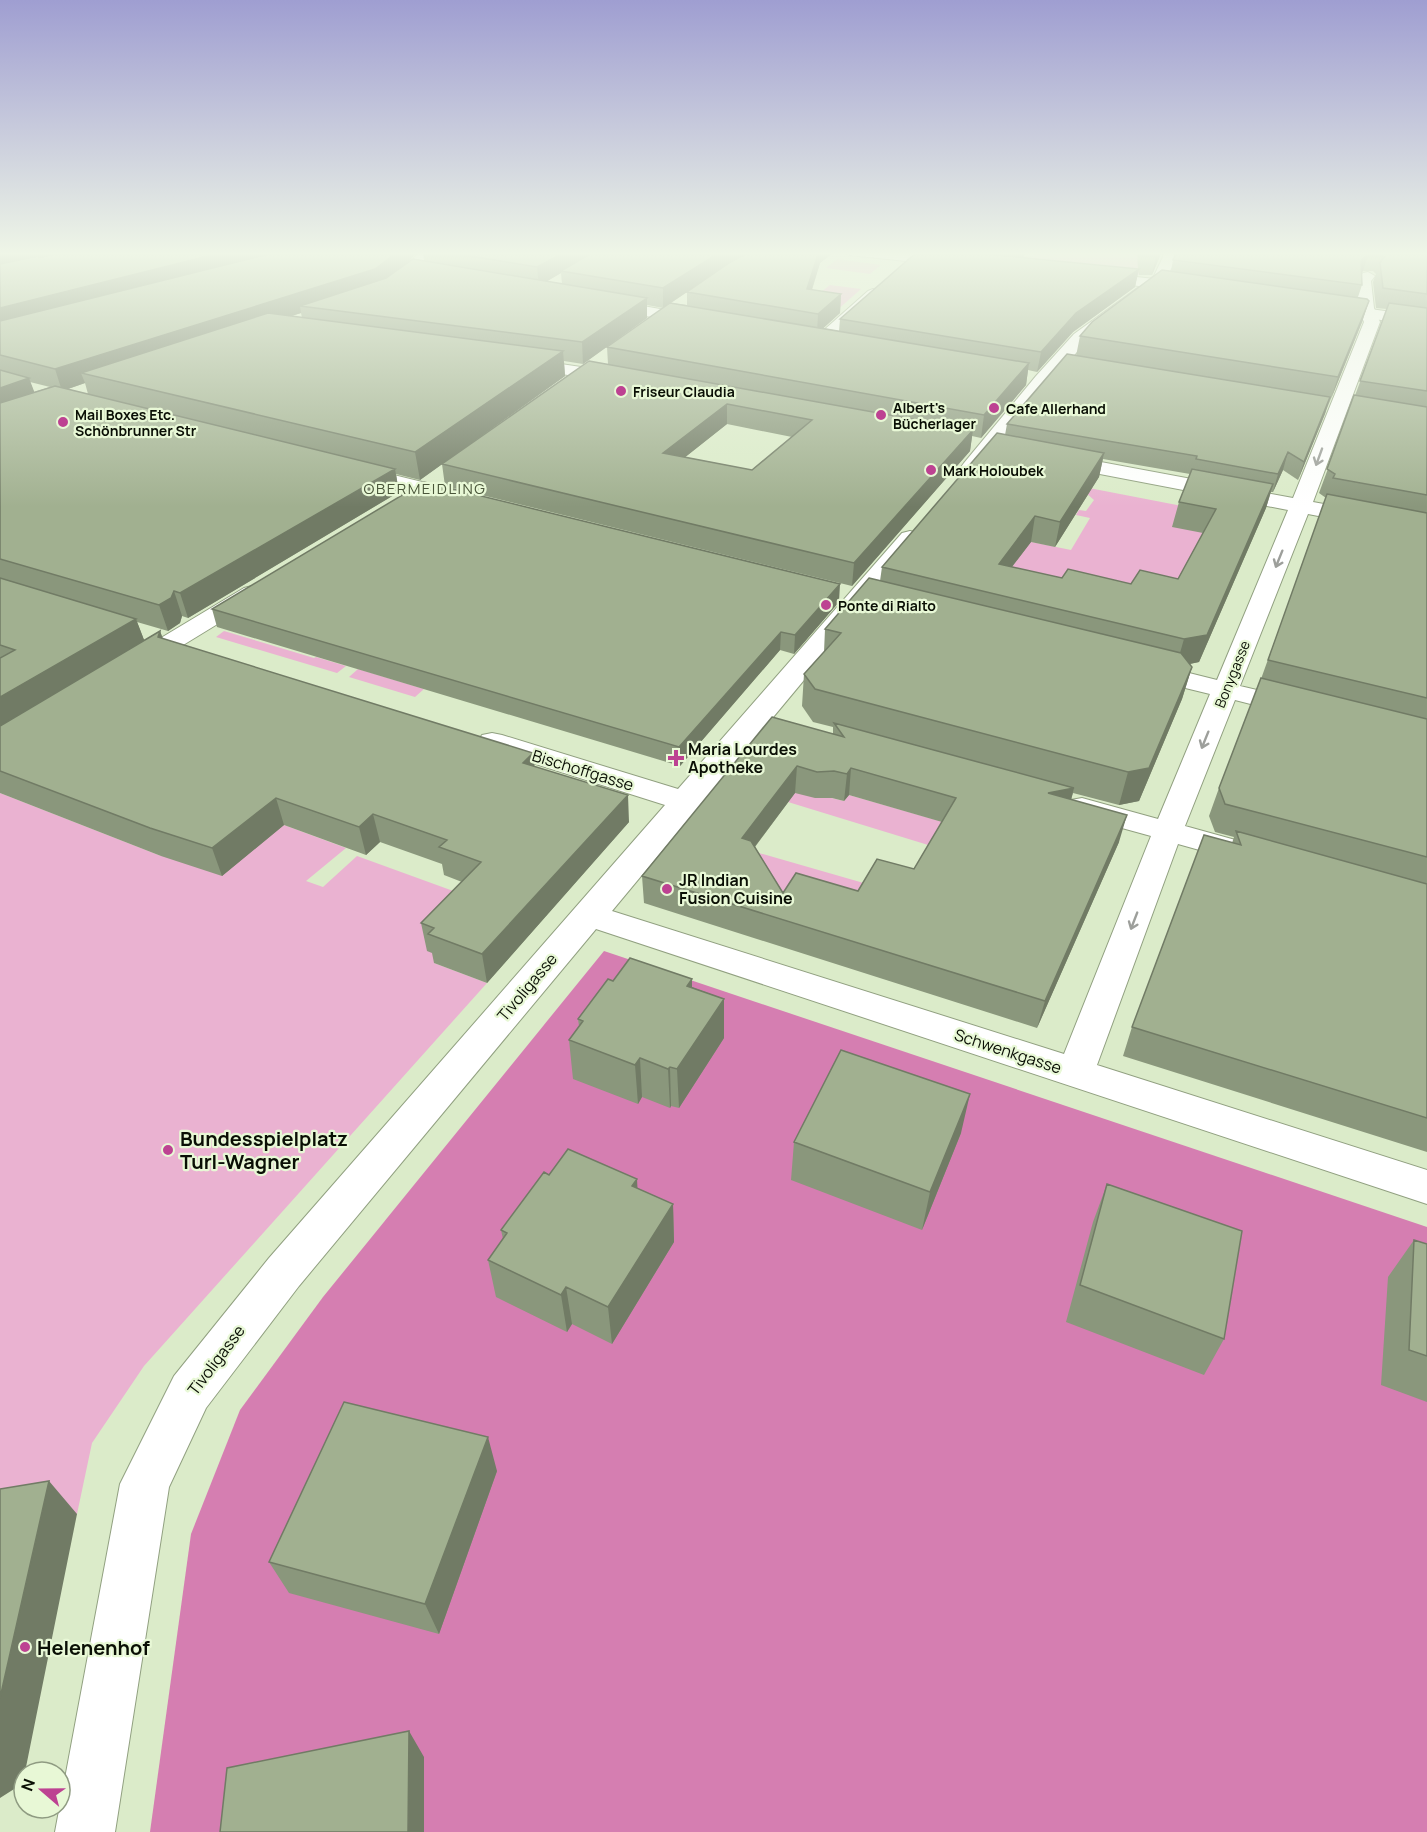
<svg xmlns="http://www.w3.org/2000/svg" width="1427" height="1832" viewBox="0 0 1427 1832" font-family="Manrope,sans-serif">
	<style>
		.green { fill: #eab2d1 }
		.forest { fill: #d57eb1 }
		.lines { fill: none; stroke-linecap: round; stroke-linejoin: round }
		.street-casing { stroke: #91a080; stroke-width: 2 }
		.secondary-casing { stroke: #91a080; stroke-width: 2 }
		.street { fill: #fff; fill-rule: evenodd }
		.secondary { fill: #fff; fill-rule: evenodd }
		.wall { fill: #8a977c; fill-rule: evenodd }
		.shaded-wall { fill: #717b65 }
		.building { fill: #a1b090; stroke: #717b65; stroke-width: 1.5; fill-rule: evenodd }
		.oneway { stroke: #9d9f9b }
		.poi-dot { fill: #bd4292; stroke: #e8f8d6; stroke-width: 2 }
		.labels { text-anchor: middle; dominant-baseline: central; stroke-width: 4.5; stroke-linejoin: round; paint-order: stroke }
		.far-poi-label { font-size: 14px; font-weight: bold; fill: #0a0f05; stroke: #e8f8d6; text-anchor: start }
		.far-street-label { font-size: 14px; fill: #0a0f05; stroke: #e8f8d6 }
		.far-neighbourhood-label { font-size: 15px; letter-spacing: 1.5px; fill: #4a563a; stroke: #e8f8d6 }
		.poi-label { font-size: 16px; font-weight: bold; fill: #0a0f05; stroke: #e8f8d6; text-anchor: start }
		.street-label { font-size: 16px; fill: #0a0f05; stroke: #e8f8d6 }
		.near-poi-label { font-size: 20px; font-weight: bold; fill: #0a0f05; stroke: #e8f8d6; text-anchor: start }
	</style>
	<rect width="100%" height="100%" fill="#dbebc9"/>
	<!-- green -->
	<path class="green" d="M1037,251H1153L1140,275L1078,269L995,253L1033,257Z
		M837,259L881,265L870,274L826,268Z
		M830,285L861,289L835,312L802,307Z
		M1089,488L1208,511L1172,526L1210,534L1177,600L951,582L1017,539L1071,550L1090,518L1076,515L1079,510L1086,511L1094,500L1086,493Z
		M224,631L314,658L316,657L346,666L337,673L216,637Z
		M358,669L424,689L415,697L349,677Z
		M794,789L844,801L849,795L971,830L938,848L788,802Z
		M0,793L161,856L284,825L346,848L306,881L323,887L357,856L489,904L434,963L487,983L144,1366L92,1443L77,1514L0,1520Z
		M752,851L874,886L853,921L732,878Z"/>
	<!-- forest -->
	<path class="forest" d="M604,951L1427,1227V1832H150L191,1534L240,1410L323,1297Z"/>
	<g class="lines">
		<!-- street casing -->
		<g class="street-casing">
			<path id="street" d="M419,251H433C424,265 402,298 383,293L380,290L383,287L407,268Z
				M1163,251H1177V257L1165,281L1086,342L1048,384L978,471H964L961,467L964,463L1036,376L1074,334L1154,276L1163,257Z
				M1368,272L1375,276L1371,281L1374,308L1380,322L1313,502L1427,523V537L1308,514L1240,686L1308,702L1312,708L1308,714L1298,716L1235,700L1185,826L1257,846L1262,853L1257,860L1246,863L1178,844L1097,1065L1427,1170V1204L596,929L299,1286L206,1408L169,1487L115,1832H55L120,1484L174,1376L269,1258L665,805L482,747L478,741L482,735L492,733L502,735L678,789L902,533L910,531L918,533L921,538L918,543L612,911L1064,1054L1151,836L1071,814L1067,807L1071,800L1082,798L1158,819L1210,694L1136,676L1132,670L1136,664L1145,662L1217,680L1288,510L1058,466L1051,464L1048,460L1051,456L1058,454L1293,498L1364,322L1358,308L1357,281L1363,273Z
				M873,289L878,291L881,294L878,297L827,346H815L813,342L815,338L868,291Z
				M603,299L700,316L708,321L700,326L597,307L595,304L597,301Z
				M521,358L621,373L627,374L630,378L627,382L621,383L515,367L512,363L515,359Z
				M353,465L467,493L471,497L467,501L460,503L346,475L343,471L346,467Z
				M252,586L260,588L264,593L260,598L144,669L135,672L126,669L122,664L126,659L244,588Z"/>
		</g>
		<!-- secondary casing -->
		<g class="secondary-casing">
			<path id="secondary" d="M842,251H889L954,258L961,262L954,266L849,255Z
				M1092,272L1190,283L1198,288L1190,293L1087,279L1085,276Z
				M1321,302L1427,317V327L1315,310L1313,307L1315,304Z"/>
		</g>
		<!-- street -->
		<use href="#street" class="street"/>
		<!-- secondary -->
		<use href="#secondary" class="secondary"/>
	</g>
	<!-- wall -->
	<path class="wall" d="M0,251H417L409,262L424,261L423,251H835L820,263L812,290L841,294L840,313L823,328L839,331L840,319L918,251H1027L1023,258L1138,269L1137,251H1162L1152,275H1139L1138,271L1135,287L1073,332L1037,372L1028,370L1026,385L981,438L972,436L970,451L852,586L445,486L442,464L608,364L607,347L663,308L647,305V318L583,364L564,361L565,376L420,480L396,474L399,492L188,618L182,616L180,623L168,631L137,622L144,640L160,631L163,639L535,766L629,822L487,983L434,963L432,953L427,951L421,923L462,882L444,875L442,864L380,842L366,855L284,825L222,876L161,856L0,793ZM561,273L562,284L547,281ZM693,288L687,292V305L671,303ZM301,313L302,318L291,316ZM30,382L50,387L34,392ZM85,383L88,394L68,389ZM727,424L792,437L752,470L685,457Z
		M1177,251H1427V1152L1123,1056L1132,1027L1232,843L1234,837L1215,832L1209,816L1219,788L1261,679L1326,498L1319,493L1387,309L1376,308L1373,282L1376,274L1373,271H1363L1362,272V285L1358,297L1369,301L1362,322L1298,480L1283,470L1273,492H1271L1266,508L1199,662L1189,664L1192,667L1182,699L1139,801L1119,805L1073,793L1071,800L1119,842L1037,1028L644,903L642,876L833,734V727L813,722L802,706L804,674L824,652L825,629L880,581L882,567L1005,435L1007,424L1076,356L1080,336L1171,271L1173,260ZM1103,459L1190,474L1179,502L1172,527L1203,533L1178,579L1131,584L1062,578L1012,567L1031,542L1055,547L1099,477ZM795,793L815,798H832L844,801L849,795L942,822L914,869L858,891L783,893L755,847Z
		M839,602L794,654L780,650L680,766L217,627L212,609Z
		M613,981L692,987L724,999V1038L679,1108L671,1106L670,1108L642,1097L638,1104L573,1079L569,1040L579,1026L578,1019Z
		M961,1133L922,1230L791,1180L794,1142Z
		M549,1175L637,1188L673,1204L674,1242L612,1344L572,1324L567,1332L496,1297L488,1260L503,1239L501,1230Z
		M1107,1184L1224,1339L1204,1375L1066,1322L1093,1222Z
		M1414,1240L1427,1244V1402L1381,1385L1388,1277Z
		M497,1471L439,1634L289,1593L269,1562Z"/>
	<!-- shaded-wall -->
	<path class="shaded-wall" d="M14,251H49L52,262L0,274V254Z
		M53,251H81L58,267Z
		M228,251H303L0,329V308Z
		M399,251H417L405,266L378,288L300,306L301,313L102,378L81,373L85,383L62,391L55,369Z
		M567,251H600L561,271V273L539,286L537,267Z
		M722,251H755L717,272L663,308V288Z
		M819,251H835L820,263L806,308L807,289Z
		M1021,251H1027L1019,262Z
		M1158,251H1162L1152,275L1156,256Z
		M1369,252L1363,271L1355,280L1361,261Z
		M1139,269L1135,287L1073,332L1037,372L1041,352L1076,313Z
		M841,294L840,313L817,334L818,314Z
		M647,298V318L583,364L582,342Z
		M1369,301L1362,322L1331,399L1338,377Z
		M563,351L565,376L420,480L415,452Z
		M1029,363L1026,385L981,438L984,415Z
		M29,378L37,399L0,412V388Z
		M1330,397L1325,414L1298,480L1304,462Z
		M727,404V424L664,474L663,453Z
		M973,430L970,451L852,586L854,563Z
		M1288,452L1283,470L1273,492L1278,474Z
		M1104,453L1099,477L1055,547L1060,522Z
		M395,469L399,492L188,618L180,593Z
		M1273,484L1266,508L1199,662L1176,667L1184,639Z
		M1035,516L1031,542L994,590L999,564Z
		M840,584L839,602L794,654L795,635Z
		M174,591L182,616L180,623L168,631L159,605Z
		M136,619L146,645L0,731V697Z
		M160,631L169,657L158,637Z
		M781,632L780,650L680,766L679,747Z
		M1192,667L1182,699L1139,801L1119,805L1128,772Z
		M533,753L536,780L523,763Z
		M797,766L795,793L741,865L742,838Z
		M851,768L849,795L844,801L847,774Z
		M1074,788L1067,815L1048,793Z
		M628,795L629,822L487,983L482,954Z
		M276,798L284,825L222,876L212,848Z
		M373,814L380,842L366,855L359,827Z
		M1127,815L1119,842L1037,1028L1045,1001Z
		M692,979V1018L687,986Z
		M724,999V1038L679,1108L677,1069Z
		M640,1058L642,1097L638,1104L635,1065Z
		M670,1067L671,1106L670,1108L668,1069Z
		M970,1094L961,1133L922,1230L930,1192Z
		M637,1179L639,1217L632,1186Z
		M673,1204L674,1242L612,1344L608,1307Z
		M566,1287L572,1324L567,1332L561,1295Z
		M488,1437L497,1471L439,1634L425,1604Z
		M49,1481L77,1514L25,1772H24L22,1784L0,1798V1698Z
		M409,1731L424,1757V1832H408Z"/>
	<!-- building -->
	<path class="building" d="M0,251H14L0,254Z
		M66,251H228L0,308V264L43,255L38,258Z
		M281,251H399L375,269L55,369L0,355V321Z
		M439,251H567L537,267Z
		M595,251H722L663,288L561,271Z
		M751,251H819L807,289L841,294L818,314L687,292L729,263Z
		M918,251H956L1139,269L1076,313L1041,352L840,319Z
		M1142,251H1158L1156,256H1143Z
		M1177,251H1427V294L1383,288L1380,263L1384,257L1379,252H1369L1361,261L1362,285L1173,260Z
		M413,259L647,298L582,342L300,306L386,278Z
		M1162,270L1367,299L1369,301L1338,377L1080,336L1092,322Z
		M670,303L1029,363L984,415L607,347Z
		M1389,303L1427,308V391L1360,381Z
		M268,313L563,351L415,452L81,373Z
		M1067,354L1330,397L1304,462L1288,452L1278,474L1196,459L1197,456L1007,424Z
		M589,361L973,430L854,563L442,464ZM727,404L812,420L752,470L663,453Z
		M0,370L29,378L0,388Z
		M55,386L395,469L180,593L174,591L171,598L159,605L0,559V403Z
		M1354,395L1427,407V495L1333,478L1335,474L1327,469Z
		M997,433L1104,453L1060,522L1035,516L999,564L1062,578L1068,569L1131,584L1140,570L1178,579L1216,509L1179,502L1192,469L1273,484L1207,635L1184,639L882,567Z
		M424,482L840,584L795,635L781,632L679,747L212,609Z
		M1327,494L1427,513V698L1268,660Z
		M0,578L136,619L0,697V658L15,650L0,645Z
		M869,578L1181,653L1192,667L1149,768L1128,772L815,689L804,674L841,633L825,629Z
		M160,631L158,637L533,753L523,763L628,795L482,954L428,934L434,928L421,923L481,862L439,847L447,840L373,814L359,827L276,798L212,848L150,828L0,771V726Z
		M1261,678L1427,719V857L1225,804L1219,788Z
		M772,717L844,737L834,723L1074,788L1048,793L1127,815L1045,1001L642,876ZM797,766L817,772L834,771L847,774L851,768L956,798L914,869L877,859L858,891L796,873L783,893L751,841L742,838Z
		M1236,831L1427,884V1118L1132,1027L1204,835L1241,845Z
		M630,958L692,979L687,986L724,999L677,1069L670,1067L668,1069L640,1058L635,1065L569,1040L583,1021L578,1019L608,979L613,981Z
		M841,1050L970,1094L930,1192L794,1142Z
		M568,1149L637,1179L632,1186L673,1204L608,1307L566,1287L561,1295L488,1260L507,1233L501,1230L544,1172L549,1175Z
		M1107,1184L1242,1231L1224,1339L1080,1285Z
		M1414,1240L1427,1244V1356L1409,1350Z
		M344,1402L488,1437L425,1604L269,1562Z
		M49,1481L0,1698V1489Z
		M409,1731L408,1832H220L227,1768Z"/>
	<!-- one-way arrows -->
	<defs><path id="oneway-shaft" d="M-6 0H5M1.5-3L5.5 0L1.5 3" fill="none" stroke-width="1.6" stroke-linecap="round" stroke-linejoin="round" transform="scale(1.5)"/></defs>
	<g class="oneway">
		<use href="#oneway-shaft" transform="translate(1319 457) rotate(110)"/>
		<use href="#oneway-shaft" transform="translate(1279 559) rotate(112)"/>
		<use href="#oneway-shaft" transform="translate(1205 740) rotate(112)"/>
		<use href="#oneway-shaft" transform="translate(1134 921) rotate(111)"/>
	</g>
	<!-- sky -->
	<linearGradient id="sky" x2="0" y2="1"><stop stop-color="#9f9ed1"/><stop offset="0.5" stop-color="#eff6e7"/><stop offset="1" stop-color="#eff6e7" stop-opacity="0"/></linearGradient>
	<rect width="1427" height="507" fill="url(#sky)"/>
	<!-- markers -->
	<g class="poi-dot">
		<circle cx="621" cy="391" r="6"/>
		<circle cx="994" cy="408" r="6"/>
		<circle cx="881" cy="415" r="6"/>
		<circle cx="63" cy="422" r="6"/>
		<circle cx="931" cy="470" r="6"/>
		<circle cx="826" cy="605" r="6"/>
		<path d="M673 749h6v6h6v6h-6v6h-6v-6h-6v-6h6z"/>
		<circle cx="667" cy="889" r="6"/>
		<circle cx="168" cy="1150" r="6"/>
		<circle cx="25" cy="1647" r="6"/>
	</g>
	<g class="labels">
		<!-- far-poi labels -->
		<g class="far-poi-label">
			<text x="633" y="391">Friseur Claudia</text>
			<text x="893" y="407">Albert's<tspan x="893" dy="16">Bücherlager</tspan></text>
			<text x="1006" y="408">Cafe Allerhand</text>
			<text x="75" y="414">Mail Boxes Etc.<tspan x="75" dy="16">Schönbrunner Str</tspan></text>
			<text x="943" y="470">Mark Holoubek</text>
			<text x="838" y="605">Ponte di Rialto</text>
		</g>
		<!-- far-street labels -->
		<g class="far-street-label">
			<text transform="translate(1232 674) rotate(-68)">Bonygasse</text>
		</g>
		<!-- far-neighbourhood labels -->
		<g class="far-neighbourhood-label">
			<text x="425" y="488">OBERMEIDLING</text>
		</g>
		<!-- poi labels -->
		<g class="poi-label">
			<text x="688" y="749">Maria Lourdes<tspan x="688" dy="18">Apotheke</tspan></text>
			<text x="679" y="880">JR Indian<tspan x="679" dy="18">Fusion Cuisine</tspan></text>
		</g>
		<!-- street labels -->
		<g class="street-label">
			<text transform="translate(583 770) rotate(17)">Bischoffgasse</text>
			<text transform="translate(527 987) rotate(-50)">Tivoligasse</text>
			<text transform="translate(1008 1051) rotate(18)">Schwenkgasse</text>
			<text transform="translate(216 1360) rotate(-53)">Tivoligasse</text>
		</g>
		<!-- near-poi labels -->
		<g class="near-poi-label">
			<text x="180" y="1138">Bundesspielplatz<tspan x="180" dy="23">Turl-Wagner</tspan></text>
			<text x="37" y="1647">Helenenhof</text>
		</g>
	</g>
	<!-- north arrow -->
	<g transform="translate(42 1790) rotate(290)"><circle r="28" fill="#e8f8d6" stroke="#8f9b82" stroke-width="1.5"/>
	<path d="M0-4.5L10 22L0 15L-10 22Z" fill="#bd4292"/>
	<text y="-9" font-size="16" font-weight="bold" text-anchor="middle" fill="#0a0f05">N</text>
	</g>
</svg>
